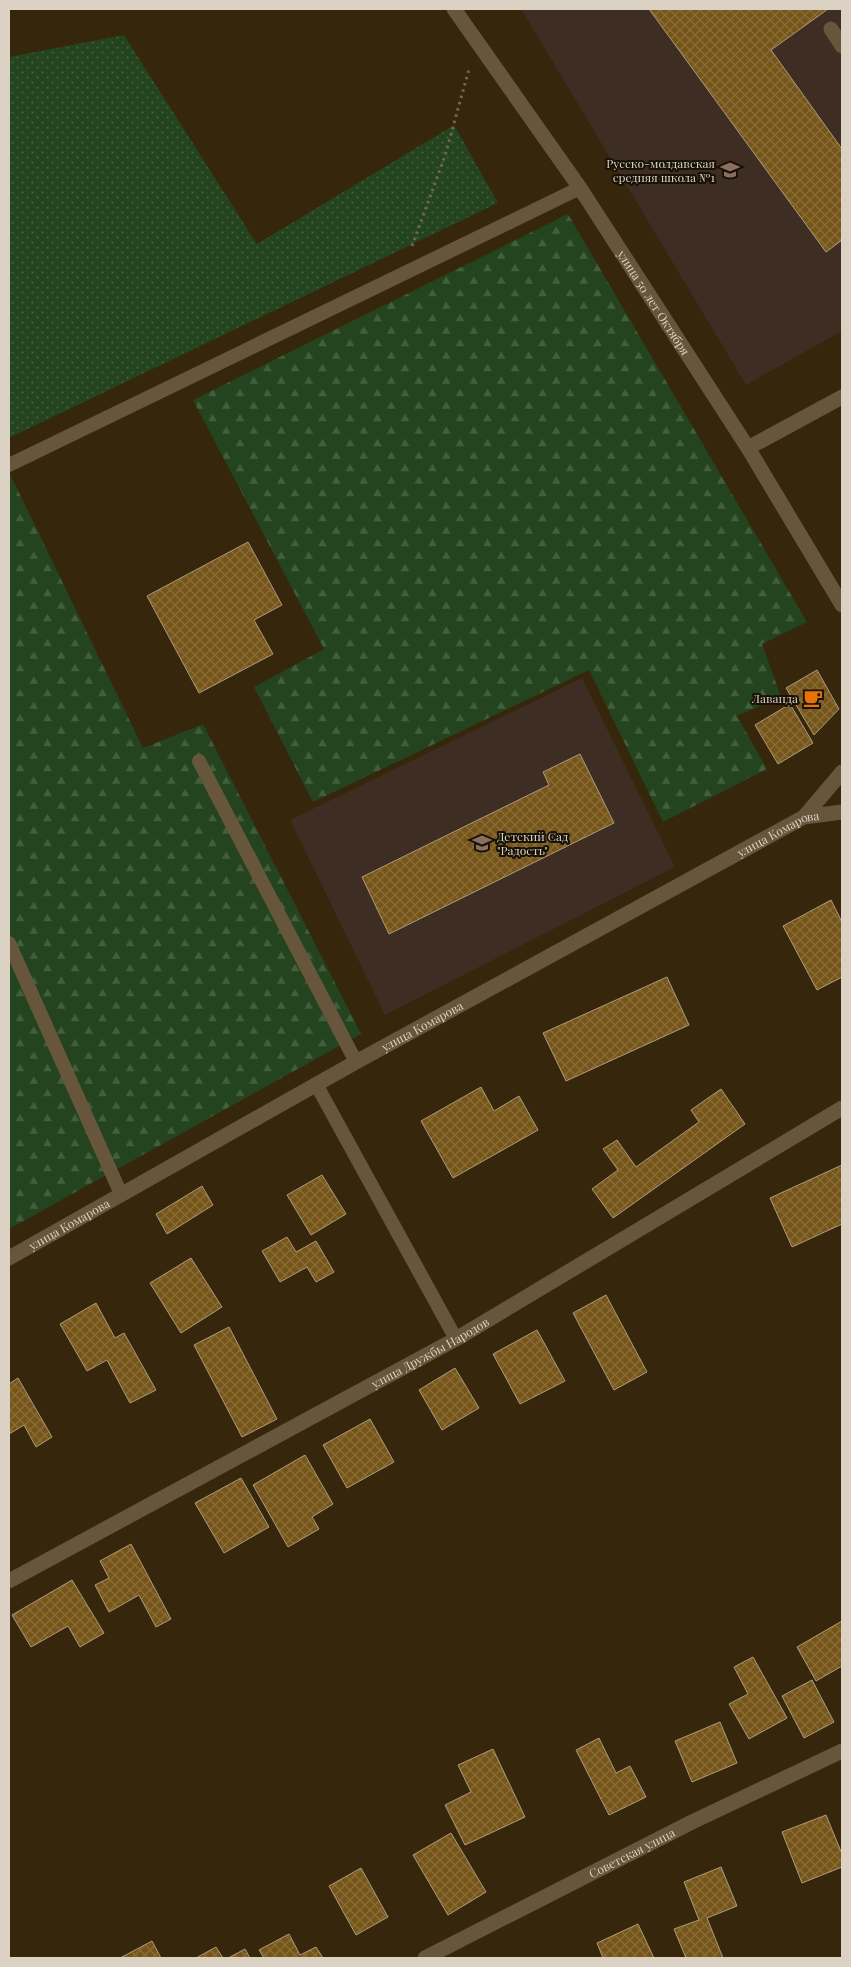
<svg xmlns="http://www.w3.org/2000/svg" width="851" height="1967" viewBox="0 0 851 1967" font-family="'Playfair Display',serif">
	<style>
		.education { fill: #3d2d22 }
		.grass { fill: url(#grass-dots) }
		.forest { fill: url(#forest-firs) }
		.building { fill: url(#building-cross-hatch); stroke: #ad9b7e }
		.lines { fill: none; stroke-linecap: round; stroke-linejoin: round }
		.path { stroke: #726650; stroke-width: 3; stroke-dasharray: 2.5 4; stroke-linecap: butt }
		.lane { stroke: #67563c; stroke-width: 14 }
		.street { stroke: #67563c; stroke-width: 15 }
		.labels { text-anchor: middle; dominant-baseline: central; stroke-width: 4; stroke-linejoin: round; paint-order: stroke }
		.poi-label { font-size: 12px; fill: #dbd2c3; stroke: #171106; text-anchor: end }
		.street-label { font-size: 12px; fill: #dbd2c3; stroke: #171106 }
	</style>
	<defs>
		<pattern id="grass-dots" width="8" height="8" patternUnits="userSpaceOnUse" patternTransform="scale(1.25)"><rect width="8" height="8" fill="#23441e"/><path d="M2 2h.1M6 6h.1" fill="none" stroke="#425e3d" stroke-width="1.8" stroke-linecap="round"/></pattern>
		<pattern id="forest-firs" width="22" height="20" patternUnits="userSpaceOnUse" patternTransform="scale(1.25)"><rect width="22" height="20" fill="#23441e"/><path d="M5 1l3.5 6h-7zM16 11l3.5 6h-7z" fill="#425e3d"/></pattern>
		<pattern id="building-cross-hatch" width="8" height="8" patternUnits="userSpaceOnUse" patternTransform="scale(1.25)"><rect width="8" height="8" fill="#765519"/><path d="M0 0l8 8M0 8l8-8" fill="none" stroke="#896d39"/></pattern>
	</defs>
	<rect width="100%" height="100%" fill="#35260c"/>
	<!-- education -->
	<path class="education" d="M521,9H842V331L746,385Z
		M582,678L675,867L385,1015L290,820Z"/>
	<!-- grass -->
	<path class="grass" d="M124,35L257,244L454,125L498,203L9,438V57Z"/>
	<!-- forest -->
	<path class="forest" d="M568,214L807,622L762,644L781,697L737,716L767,769L663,822L589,670L313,802L254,687L324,649L193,400Z
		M9,472L143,748L203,724L361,1034L9,1229Z"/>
	<!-- building -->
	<path class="building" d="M649,9H828L771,50L842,149V240L826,252Z
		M248,542L282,605L254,620L273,654L199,693L147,596Z
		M817,670L839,709L814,735L786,688Z
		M790,704L813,743L778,764L755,725Z
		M580,754L614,823L389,934L362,877L549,785L543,772Z
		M831,900L842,922V977L817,990L783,926Z
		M667,977L689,1025L566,1081L543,1033Z
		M481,1087L494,1111L519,1096L538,1130L453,1178L421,1121Z
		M721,1089L745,1124L613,1218L592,1189L618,1170L603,1149L617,1140L636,1167L699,1122L691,1110Z
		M842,1165V1224L792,1247L770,1198Z
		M322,1175L346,1214L311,1235L287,1195Z
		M202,1186L213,1205L167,1234L156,1214Z
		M287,1237L296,1252L316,1241L334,1272L316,1282L307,1267L280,1282L262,1251Z
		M191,1258L222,1307L181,1333L150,1283Z
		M606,1295L647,1372L614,1390L573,1313Z
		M96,1303L115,1338L124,1333L156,1390L130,1403L107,1360L87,1371L60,1324Z
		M229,1327L277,1419L242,1437L194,1345Z
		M537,1330L565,1381L520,1404L493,1354Z
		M455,1368L479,1408L442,1430L419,1390Z
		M18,1378L52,1437L36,1447L24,1425L9,1434V1384Z
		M370,1419L394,1462L347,1488L323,1445Z
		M305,1455L333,1504L312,1517L319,1529L288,1547L253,1485Z
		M241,1478L269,1527L224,1553L195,1503Z
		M131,1544L171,1619L156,1627L139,1595L109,1612L95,1585L109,1578L100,1561Z
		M72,1580L104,1633L80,1647L68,1626L31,1647L12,1615Z
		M842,1621V1666L816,1681L797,1647Z
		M753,1657L787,1718L749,1739L729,1704L748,1694L734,1667Z
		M812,1680L834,1722L804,1738L782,1696Z
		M720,1722L737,1763L692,1782L675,1741Z
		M599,1738L616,1773L630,1766L646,1797L609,1815L576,1750Z
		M493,1749L525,1817L465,1845L445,1805L471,1792L458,1765Z
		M826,1815L842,1854V1867L802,1883L782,1832Z
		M451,1833L486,1892L448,1915L413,1855Z
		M721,1867L737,1906L707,1918L723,1958H686L674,1929L699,1920L684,1882Z
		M361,1868L388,1917L356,1935L329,1886Z
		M638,1924L654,1958H603L597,1943Z
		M289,1934L300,1955L316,1947L323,1958H264L259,1950Z
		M152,1941L161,1958H120Z
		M216,1947L223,1958H196Z
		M245,1949L250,1958H228Z"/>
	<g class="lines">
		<!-- path -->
		<path class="path" d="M412,246L445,156L469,69"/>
		<!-- lane -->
		<path class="lane" d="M9,465L580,188
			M199,761L356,1062
			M9,943L121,1194
			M316,1084L456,1339"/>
		<!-- street -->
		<g class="street">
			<path id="s1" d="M454,9L580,188L748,448L842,605"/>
			<path d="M831,29L842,46"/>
			<path d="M748,448L842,397"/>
			<path d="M804,817L842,772"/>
			<path id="s2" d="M9,1258L356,1062L804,817L842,812"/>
			<path id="s3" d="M9,1581L456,1339L842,1108"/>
			<path id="s4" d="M425,1958L692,1822L842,1751"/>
		</g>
	</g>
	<!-- icons -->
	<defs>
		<g id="school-bare" transform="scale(1.5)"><path d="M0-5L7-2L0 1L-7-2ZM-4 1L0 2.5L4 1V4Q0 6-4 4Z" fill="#8d6e63" stroke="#171106" stroke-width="2.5" paint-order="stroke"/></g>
		<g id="cafe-bare" transform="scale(1.5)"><path d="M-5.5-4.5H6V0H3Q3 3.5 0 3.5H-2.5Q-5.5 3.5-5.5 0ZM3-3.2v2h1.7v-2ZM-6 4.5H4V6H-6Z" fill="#e8710a" stroke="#171106" stroke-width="2.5" paint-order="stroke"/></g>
	</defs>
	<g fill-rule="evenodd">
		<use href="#school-bare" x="730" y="170"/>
		<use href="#cafe-bare" x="813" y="698"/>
		<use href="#school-bare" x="482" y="843"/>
	</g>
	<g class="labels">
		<!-- poi labels -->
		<g class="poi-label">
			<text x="715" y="163">Русско-молдавская<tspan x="715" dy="14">средняя школа №1</tspan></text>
			<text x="798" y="698">Лаванда</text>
			<text x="497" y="836" text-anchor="start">Детский Сад<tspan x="497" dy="14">"Радость"</tspan></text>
		</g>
		<!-- street labels -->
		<g class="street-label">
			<text stroke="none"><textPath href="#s1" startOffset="355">улица 50 лет Октября</textPath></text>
			<text stroke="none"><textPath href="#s2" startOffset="879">улица Комарова</textPath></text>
			<text stroke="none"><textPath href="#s2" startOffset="474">улица Комарова</textPath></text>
			<text stroke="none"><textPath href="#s2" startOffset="69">улица Комарова</textPath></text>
			<text stroke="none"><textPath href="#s3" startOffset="479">улица Дружбы Народов</textPath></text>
			<text stroke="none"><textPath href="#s4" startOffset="232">Советская улица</textPath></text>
		</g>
	</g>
	<!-- border -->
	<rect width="851" height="1967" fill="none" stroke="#dbd2c3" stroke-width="20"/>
</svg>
